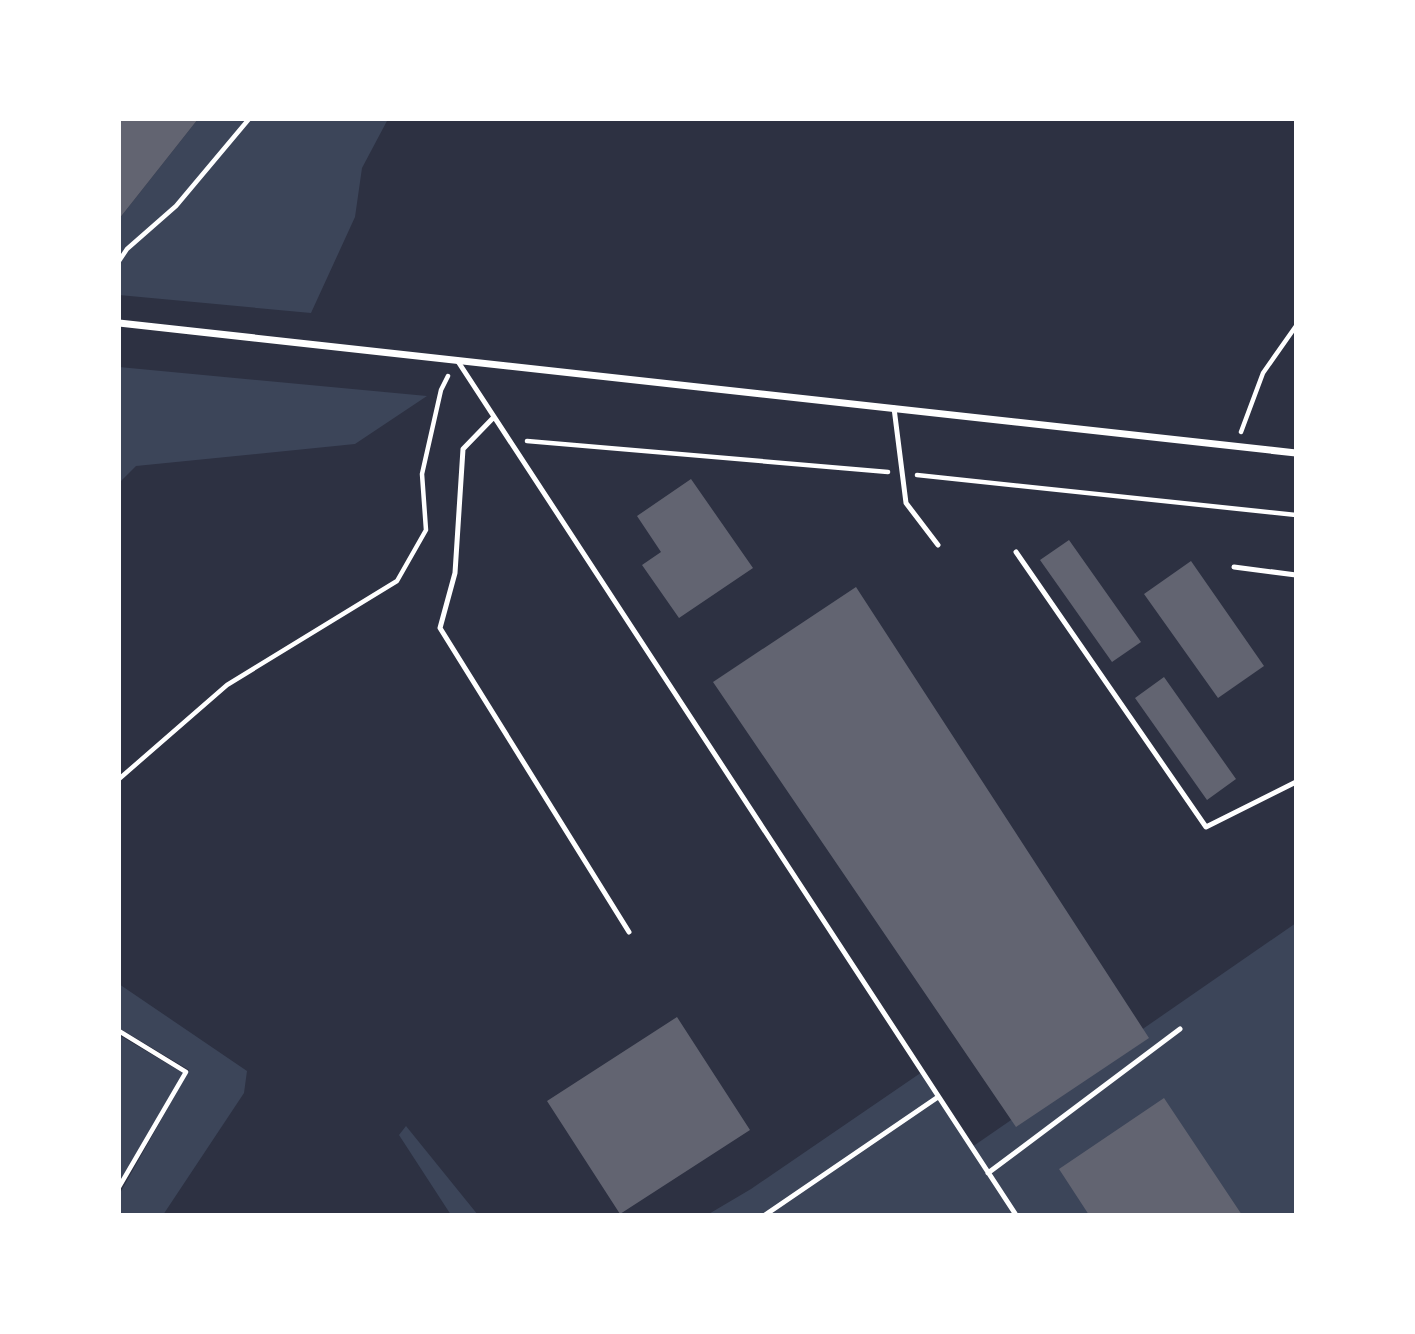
<svg xmlns="http://www.w3.org/2000/svg" width="1415" height="1334" viewBox="0 0 1415 1334" font-family="'Playfair Display',serif">
	<style>
		.green { fill: #3c4559 }
		.building { fill: #626471 }
		.lines { fill: none; stroke-linecap: round; stroke-linejoin: round }
		.path { stroke: #fff; stroke-width: 4.5 }
		.service { stroke: #fff; stroke-width: 5 }
		.minor { stroke: #fff; stroke-width: 7 }
	</style>
	<rect width="100%" height="100%" fill="#2d3142"/>
	<!-- green -->
	<path class="green" d="M198,119H388L362,168L355,217L311,313L119,295V219Z
		M119,367L427,396L355,444L136,466L119,483Z
		M1296,923V1215H707L751,1189L922,1072L972,1147Z
		M119,984L247,1071L244,1093L163,1215H119V1195L189,1070L119,1028Z
		M119,1035L183,1073L119,1183Z
		M406,1126L478,1215H451L399,1135Z"/>
	<!-- building -->
	<path class="building" d="M119,119H198L119,219Z
		M691,479L753,568L679,618L642,565L661,552L637,516Z
		M1069,540L1141,642L1112,662L1040,560Z
		M1191,561L1264,666L1218,698L1144,594Z
		M856,587L1149,1038L1016,1127L713,682Z
		M1164,677L1236,779L1207,800L1135,698Z
		M677,1017L750,1130L620,1214L547,1101Z
		M1164,1098L1242,1215H1089L1059,1169Z"/>
	<g class="lines">
		<!-- path -->
		<path class="path" d="M119,261L127,249L176,206L249,119
			M1241,432L1263,373L1296,326
			M527,441L888,472
			M917,475L1296,515
			M119,779L227,685L397,581L426,530L422,474L441,390L448,376
			M119,1031L186,1072L119,1187"/>
		<!-- service -->
		<path class="service" d="M457,360L1016,1215
			M894,408L906,503L938,545
			M494,417L463,449L455,573L440,628L629,932
			M1016,552L1206,827L1296,782
			M1234,567L1296,575
			M988,1173L1180,1029
			M765,1215L938,1097"/>
		<!-- minor -->
		<path class="minor" d="M119,323L1296,453"/>
	</g>
	<!-- border -->
	<rect width="1415" height="1334" fill="none" stroke="#ffffff" stroke-width="242"/>
</svg>
